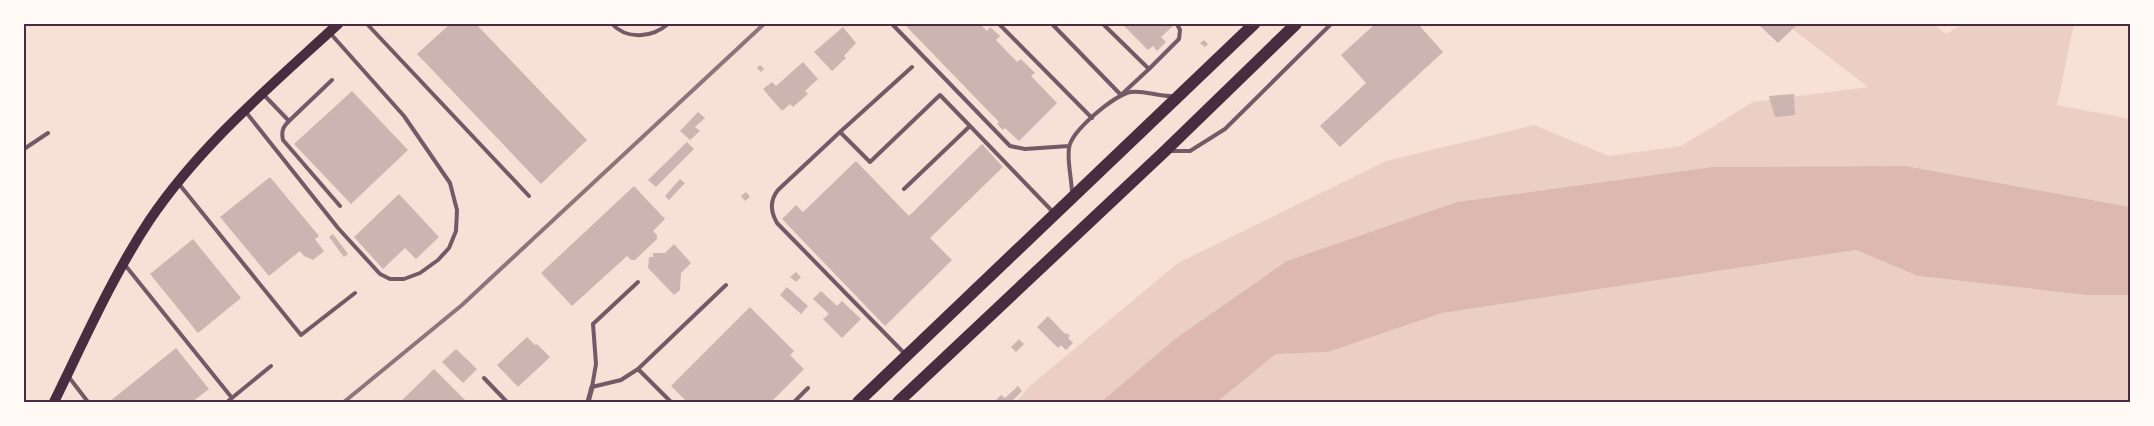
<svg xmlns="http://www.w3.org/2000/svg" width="2154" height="426" viewBox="0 0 2154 426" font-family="'Source Sans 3',sans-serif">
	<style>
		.green { fill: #ebcfc5 }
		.water { fill: #dcb8b0 }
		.building { fill: #ccb4b1 }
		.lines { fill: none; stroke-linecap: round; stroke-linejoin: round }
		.service { stroke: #755966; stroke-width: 4 }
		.minor { stroke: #755966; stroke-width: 5 }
		.secondary { stroke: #4a2c40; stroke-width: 10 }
		.primary { stroke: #4a2c40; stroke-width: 12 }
		.rail { stroke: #8f747c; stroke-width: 4 }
		.neatline { fill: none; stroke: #4a2c40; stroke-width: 2 }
	</style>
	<rect width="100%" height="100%" fill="#f7e1d7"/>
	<!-- green -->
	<path class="green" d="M1786,24H1933L1946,34L1963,24H2074L2057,105L2130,119V207L1906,166L1712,167L1457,202L1175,339L1101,402H1016L1031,385L1178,263L1386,161L1534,125L1609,156L1681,146L1753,102L1868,87Z
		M1856,250L1918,276L2086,295H2130V402H1217L1276,354L1328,352L1442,313Z"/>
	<!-- water -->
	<path class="water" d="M1906,166L2130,207V295H2086L1918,276L1856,250L1442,313L1328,352L1276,354L1217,402H1101L1175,339L1287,261L1457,202L1712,167Z"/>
	<!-- building -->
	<path class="building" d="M450,24H476L587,140L541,184L417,54Z
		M904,24H980L987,31L990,27L1000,36L996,40L1017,62L1021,59L1035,73L1031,76L1057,103L1019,141L1005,128L1003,130L997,124L999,122Z
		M1122,24H1171L1173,26L1161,37L1166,42L1157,51L1153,46L1148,50Z
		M1375,24H1418L1443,52L1340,147L1320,126L1366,83L1341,55Z
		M1758,24H1798L1778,43Z
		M843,27L856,43L844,56L846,58L832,71L814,52Z
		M1204,40L1208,44L1205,47L1200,43Z
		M803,62L818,79L805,91L808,94L793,107L790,104L782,111L763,89L772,82L776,86Z
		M760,65L764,69L761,72L757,68Z
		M352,91L408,150L351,204L294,144Z
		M1794,94L1795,115L1775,117L1769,96Z
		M698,112L705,118L695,127L700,131L690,140L680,131Z
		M687,142L694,149L656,187L648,180Z
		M982,144L1003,167L930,238L952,260L885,326L782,219L796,205L803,212L856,161L909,216Z
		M270,177L319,236L315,239L324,251L313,260L304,256L300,251L269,276L220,217Z
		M680,179L685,183L669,200L665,196Z
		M634,186L665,219L653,231L657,235V239L635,260H631L627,256L572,306L541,273Z
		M746,192L750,197L745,201L741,196Z
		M399,194L439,237L416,259L405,248L383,269L354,237Z
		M333,234L348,254L344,257L329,237Z
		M193,239L241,298L198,333L150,274Z
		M674,244L691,263L681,273L680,290L674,295L648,268L649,257H653V253H665Z
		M796,272L801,277L796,282L790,277Z
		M787,287L808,306L801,314L780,295Z
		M821,291L837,306L842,301L861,319L842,338L823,319L829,314L813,299Z
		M750,307L794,351L790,355L804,369L771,402H687L671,386Z
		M1048,316L1065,334L1067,333L1070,336L1068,338L1073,343L1066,350L1061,345L1058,348L1037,327Z
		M527,337L535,345L537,344L550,357L518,387L497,365Z
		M1019,339L1024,344L1016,352L1011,347Z
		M176,348L209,389L192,402H109Z
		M456,349L477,369L463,383L442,362Z
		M434,369L467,402H400Z
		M1018,386L1022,391L1011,402H999L996,400L1001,395L1005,398Z"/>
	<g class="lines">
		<!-- service -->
		<path class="service" d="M367,24L529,196
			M612,24C627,40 652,38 668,24
			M892,24L1010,146L1025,149L1069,146
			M999,24L1092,118
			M1052,24L1121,95L1149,69L1103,24
			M912,67L840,132L870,162L940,95L1054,213
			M1149,69L1179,39L1180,30L1177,24
			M263,94L289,121L332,80
			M245,111L338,228L380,274L390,279H404L420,273L438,260L449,248L456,231L457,210L450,183L404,116L330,33
			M289,121C283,127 281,131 283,140L340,206
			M840,132L778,190C770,200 770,211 777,223L906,355
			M24,149L48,133
			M1170,151H1190L1225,129L1331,24
			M179,184L301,335L355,293
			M904,189L970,126
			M1072,194C1072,179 1067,163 1069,148C1071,131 1114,95 1131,92C1144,90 1159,97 1173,96
			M125,265L232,398
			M638,282L593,324L596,364L592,387L621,380L638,369L671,402
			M638,369L726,285
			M68,376L88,402
			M484,378L507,402
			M227,402L271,366
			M794,402L808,388"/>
		<!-- minor -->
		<path class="minor" d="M588,402L592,387"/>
		<!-- secondary -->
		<path class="secondary" d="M54,402C84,341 112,277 149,221C200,145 272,85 338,24"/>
		<!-- primary -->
		<path class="primary" d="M858,402L1254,24
			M898,402L1165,151L1296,24"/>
		<!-- rail -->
		<path class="rail" d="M344,402L462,305L764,24"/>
	</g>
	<!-- border -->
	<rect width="2154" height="426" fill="none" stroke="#fffaf5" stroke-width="50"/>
	<rect x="25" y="25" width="2104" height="376" class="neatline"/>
</svg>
